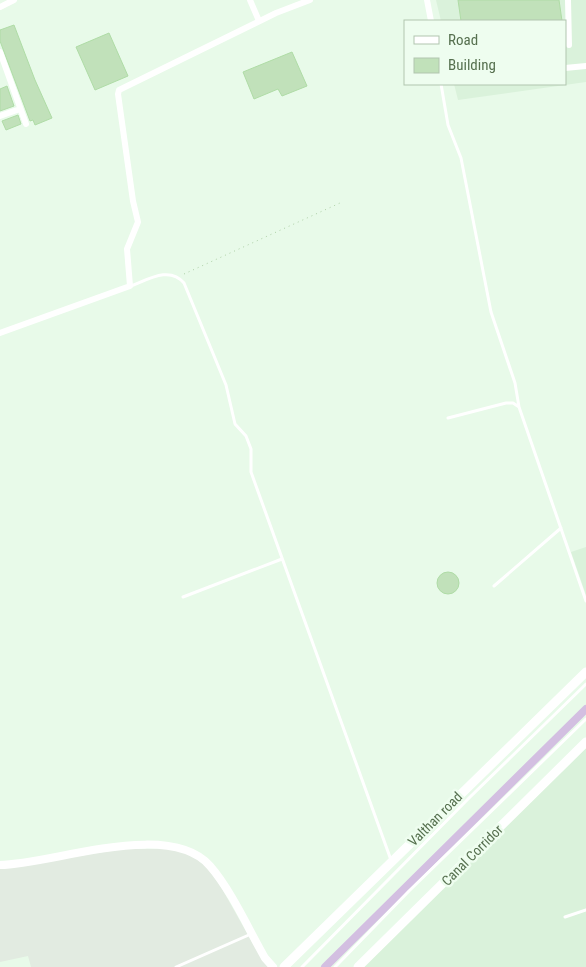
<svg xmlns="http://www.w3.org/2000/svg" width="586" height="967" viewBox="0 0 586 967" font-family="'Roboto Condensed',sans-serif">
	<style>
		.residential { fill: #daf2db }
		.industrial { fill: #e2ebe1 }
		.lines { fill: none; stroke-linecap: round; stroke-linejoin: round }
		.canal { stroke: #d3bfe1; stroke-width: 8 }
		.building { fill: #c1e1ba; stroke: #afdca6 }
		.path { stroke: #add0a6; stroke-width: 1; stroke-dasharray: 1 4; stroke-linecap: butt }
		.service { stroke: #fff; stroke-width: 3 }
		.minor { stroke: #fff; stroke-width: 6 }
		.tertiary { stroke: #fff; stroke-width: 8 }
		.secondary { stroke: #fff; stroke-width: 9 }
		.labels { text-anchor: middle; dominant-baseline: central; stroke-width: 5; stroke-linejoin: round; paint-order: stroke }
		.street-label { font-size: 14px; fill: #56704f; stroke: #eefdef }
	</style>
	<rect width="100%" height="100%" fill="#e8fae9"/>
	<!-- residential -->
	<path class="residential" d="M436,0H586V82L458,100L454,84H565V21H441Z
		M586,547V595L571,552Z
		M586,748V967H362Z"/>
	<!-- industrial -->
	<path class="industrial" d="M122,849H177L195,858L207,867L221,887L262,960L269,967H31L28,956L0,962V869Z"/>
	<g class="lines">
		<!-- canal -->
		<path class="canal" d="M325,967L586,709"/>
	</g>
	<!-- building -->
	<path class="building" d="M458,0H559L562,21H461Z
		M14,25L35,80L52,118L35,125L33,120L30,121L0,41V30Z
		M109,33L128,76L95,90L76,47Z
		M292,52L307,86L282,96L278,89L254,99L243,72Z
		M7,86L14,106L0,111V89Z
		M18,115L21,124L6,130L2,121Z
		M437 583a11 11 0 1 1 22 0a11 11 0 1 1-22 0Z"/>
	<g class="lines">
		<!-- path -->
		<path class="path" d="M184,274L340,203"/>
		<!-- service -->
		<path class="service" d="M441,84L448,125L461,158L491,312L515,383L519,407
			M131,286C149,279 170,266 184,283L226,385L235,424L246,436L251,449V472L260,497L391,860
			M448,418L506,403H513L519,407L586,601
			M494,586L561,528
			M183,597L282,559
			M565,917L586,910
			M176,967L251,934
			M302,967L469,798L586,684
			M335,967L409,891L586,719"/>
		<!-- minor -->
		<path class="minor" d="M250,0L259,21
			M427,0L431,21
			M568,0L569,45
			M0,7L14,0
			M0,52L26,124
			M565,68L586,66
			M0,116L20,109
			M0,333L130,286L127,249L138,222L133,201L118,94L119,90L276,13L310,0"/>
		<!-- tertiary -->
		<path class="tertiary" d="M0,865C54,864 169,819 210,866C231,890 249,930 265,958L273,967"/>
		<!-- secondary -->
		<path class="secondary" d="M284,967L586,672
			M358,967L586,742"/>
	</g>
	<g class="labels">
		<!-- street labels -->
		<g class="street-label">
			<text transform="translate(435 819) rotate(-45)">Valthan road</text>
			<text transform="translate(472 855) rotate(-45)">Canal Corridor</text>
		</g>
	</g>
	<!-- legend -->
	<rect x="404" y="20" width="162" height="65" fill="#eefdef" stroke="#b1c5af"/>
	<rect x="414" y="36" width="25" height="8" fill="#ffffff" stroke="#b1c5af"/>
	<text x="448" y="45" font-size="15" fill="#56704f">Road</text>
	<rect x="414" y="58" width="25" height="15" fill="#c1e1ba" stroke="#b1c5af"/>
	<text x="448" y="70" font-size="15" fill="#56704f">Building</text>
</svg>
